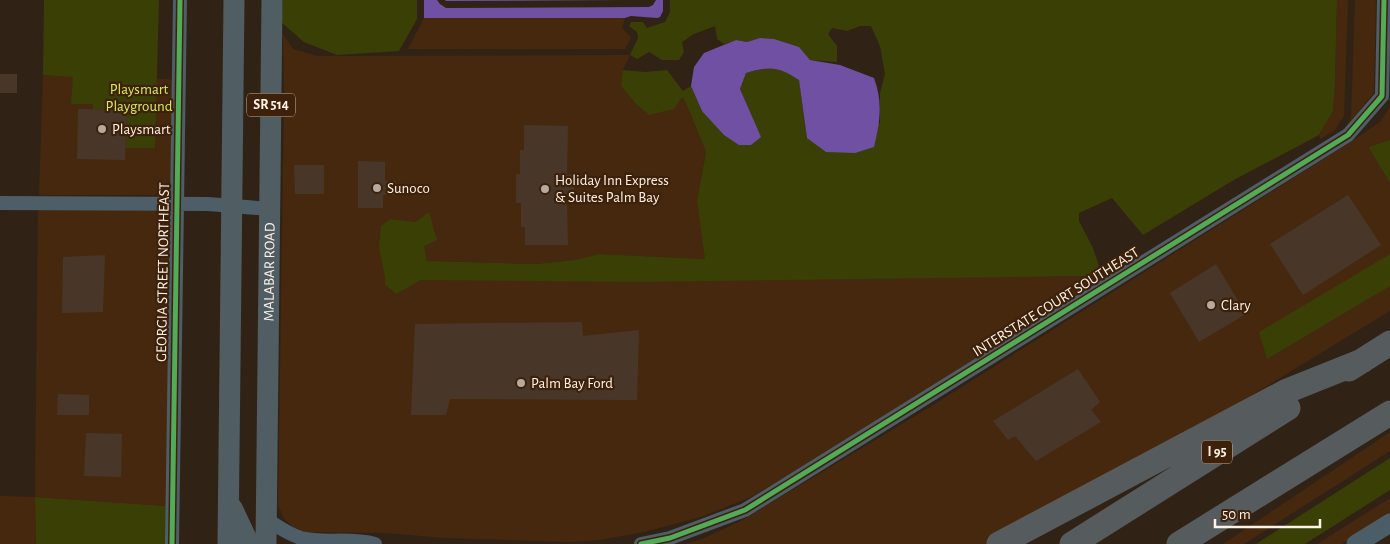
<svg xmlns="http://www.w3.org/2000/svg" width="1390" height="544" viewBox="0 0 1390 544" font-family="'Alegreya Sans',sans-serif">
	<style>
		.built { fill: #46280f }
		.green { fill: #3a3f06 }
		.water { fill: #6f50a2 }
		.building { fill: #483729 }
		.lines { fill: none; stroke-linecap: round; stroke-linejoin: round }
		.street { stroke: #4d5e68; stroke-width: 14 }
		.secondary { stroke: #4b5e67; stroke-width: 19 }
		.primary { stroke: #505e63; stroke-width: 21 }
		.highway { stroke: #565c5d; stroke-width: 25 }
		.cycleway-casing { stroke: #3d210a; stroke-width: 8 }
		.cycleway { stroke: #51ab58; stroke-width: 5 }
		.poi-dot { fill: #b6a99e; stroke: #3d210a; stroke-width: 2 }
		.labels { text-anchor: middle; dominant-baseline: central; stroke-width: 4.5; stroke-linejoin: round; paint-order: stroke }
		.shield { fill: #3d210a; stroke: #c4b3a5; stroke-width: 1 }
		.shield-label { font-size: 14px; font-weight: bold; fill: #fef2e8 }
		.park-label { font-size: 15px; fill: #d5ed5a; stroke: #3d210a }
		.poi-label { font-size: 15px; fill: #fef2e8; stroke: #3d210a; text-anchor: start }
		.street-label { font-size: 15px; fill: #fef2e8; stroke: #3d210a }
	</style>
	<rect width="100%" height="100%" fill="#312216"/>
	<!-- built -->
	<path class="built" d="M1337,0H1348L1344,116L1335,130L1321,139L1319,135L1333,111L1335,84Z
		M1355,0H1376L1374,93L1347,125L1351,117Z
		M424,18H625L622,28L631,37L625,49H408Z
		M283,34L293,49L317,56L630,55L623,70L622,86L636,104L649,115L682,96L686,103L706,152L697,200L706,259L599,254L575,260L535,264L427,261L416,222L390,219L385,285L396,294L420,280L1088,276L1100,269L1103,276L1088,288L817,458L751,497L701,517L644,532L599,540L568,542L445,538L385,533L306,532L294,527L284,519L278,505L284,96Z
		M43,75L168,79L174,81L171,180L164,188L154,195H39Z
		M1390,107V140L1368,147L1390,183V311L1214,418L985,544H685L702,539L741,521L930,407L1346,145L1380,122Z
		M38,209L155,211L162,214L168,221L172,237L167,506L35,497L36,544H0V496L35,497Z
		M1390,432V451L1244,544H1223Z
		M1390,498V514L1342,544H1317Z"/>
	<!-- green -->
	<path class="green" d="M44,0H159L155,148H126L127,110L93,109V104H71L73,77L43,75Z
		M283,0H417V19L399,51L337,55L304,42L281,22Z
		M670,0H1337L1335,84L1333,111L1319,135L1232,181L1143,235L1112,198L1079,213V221L1093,248L1100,269L1088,276L637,282L421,280L396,294L385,285V277L379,247L381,226L390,219L416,222L429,212L437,240L424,246L427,261L535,264L575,260L599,254L705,259L697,200L706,152L686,103L682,97L674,109L649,115L636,104L621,86L623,70L645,72L667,70L683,91L691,86L702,111L749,110L740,89L746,73C770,66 777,66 799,79L807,138L880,123V93L885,74L880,46L871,26H860L847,31L832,28L828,34L837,46V62L810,60L798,47L760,38L747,42L736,40L724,44L717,39L715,26L694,34L682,42L684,52L679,60H662L649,52L637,59L630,55L638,38L637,32L629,26L631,22H643L647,28L665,22L670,12Z
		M1390,140V183L1368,147Z
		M1390,254V286L1267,359L1259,332Z
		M1390,458V490L1305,544H1256Z
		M35,497L167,506V544H36Z"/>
	<!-- water -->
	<path class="water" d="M424,0H437L440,4L446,8L649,7L653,5L656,0H663V11L660,17L657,18L631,16L625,18H424Z
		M445,0H621L446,1Z
		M760,38L774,39L799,47L810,60L840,65L874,78C883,102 880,122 874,147L855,153L826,152L807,138L799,80C778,66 770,66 746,73L740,89L761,137L751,145H739L724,135L702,111L691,86L694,67L704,53L736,40L747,42Z"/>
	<!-- building -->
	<path class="building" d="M0,74H17V93H0Z
		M78,109L127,110L125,160L77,159Z
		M524,125L568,126L567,175L574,174V202L567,203L568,245H525V227H521V203H516V174H520V150H524Z
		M358,161L385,162V181H396V195H383V208H358Z
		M294,165H324V194H295Z
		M1348,195L1381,245L1303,295L1270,244Z
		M105,255L103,312L62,313L63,257Z
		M1216,264L1246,314L1199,342L1170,293Z
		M582,322L583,336L639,330L637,400L450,399L446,415H411L415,324Z
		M1078,369L1100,402L1091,410L1101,422L1036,461L1015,436L1008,440L993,421Z
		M58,394L89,395V415H57Z
		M86,433L122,434L121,477L84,476Z"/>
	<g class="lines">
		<!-- street -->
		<path class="street" d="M0,203L208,204L270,209
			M266,519C277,526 288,534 301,538C324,544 350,537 375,544
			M172,544L180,0
			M641,544L670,538L745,510L1348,135L1382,96L1384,0"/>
		<!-- secondary -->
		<path class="secondary" d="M1356,544L1390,523"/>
		<!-- primary -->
		<g class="primary">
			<path d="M232,508L249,544"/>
			<path d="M228,544L234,0"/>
			<path id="s1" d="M266,544L272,0"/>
		</g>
		<!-- highway -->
		<path class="highway" d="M1349,369L1390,343
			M999,544L1287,391L1362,361
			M1072,544L1288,408
			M1179,544L1390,413"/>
		<!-- cycleway casing -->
		<g class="cycleway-casing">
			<path id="cycleway" d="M172,544L180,0
				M641,544L670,538L745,510L1348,135L1382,96L1384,0"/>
		</g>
		<!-- cycleway -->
		<use href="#cycleway" class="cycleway"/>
	</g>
	<!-- markers -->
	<g class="poi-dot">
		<circle cx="102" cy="129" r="5"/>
		<circle cx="377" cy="188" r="5"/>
		<circle cx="545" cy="189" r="5"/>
		<circle cx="1211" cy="305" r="5"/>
		<circle cx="521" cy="383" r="5"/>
	</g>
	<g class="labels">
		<!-- shield labels -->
		<g class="shield">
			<rect x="247" y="93.5" width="48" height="23" rx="4"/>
			<rect x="1202" y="440.5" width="30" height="23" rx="4"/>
		</g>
		<g class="shield-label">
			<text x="271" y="105">SR 514</text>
			<text x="1217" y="452">I 95</text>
		</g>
		<!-- park labels -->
		<g class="park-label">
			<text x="139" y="89">Playsmart<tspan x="139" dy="17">Playground</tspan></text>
		</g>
		<!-- poi labels -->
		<g class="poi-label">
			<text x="112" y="129">Playsmart</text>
			<text x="555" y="180">Holiday Inn Express<tspan x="555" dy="17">&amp; Suites Palm Bay</tspan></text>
			<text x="387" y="188">Sunoco</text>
			<text x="1221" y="305">Clary</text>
			<text x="531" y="383">Palm Bay Ford</text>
		</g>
		<!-- street labels -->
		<g class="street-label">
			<text transform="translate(163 272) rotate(-89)">GEORGIA STREET NORTHEAST</text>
			<text stroke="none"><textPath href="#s1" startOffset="272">MALABAR ROAD</textPath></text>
			<text transform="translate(1056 302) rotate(-32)">INTERSTATE COURT SOUTHEAST</text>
		</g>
	</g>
	<!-- scale -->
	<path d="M1215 519v8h105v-8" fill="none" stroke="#fef2e8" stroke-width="2.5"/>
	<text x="1222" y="519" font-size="15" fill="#fef2e8" stroke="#3d210a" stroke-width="4" paint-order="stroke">50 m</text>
</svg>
